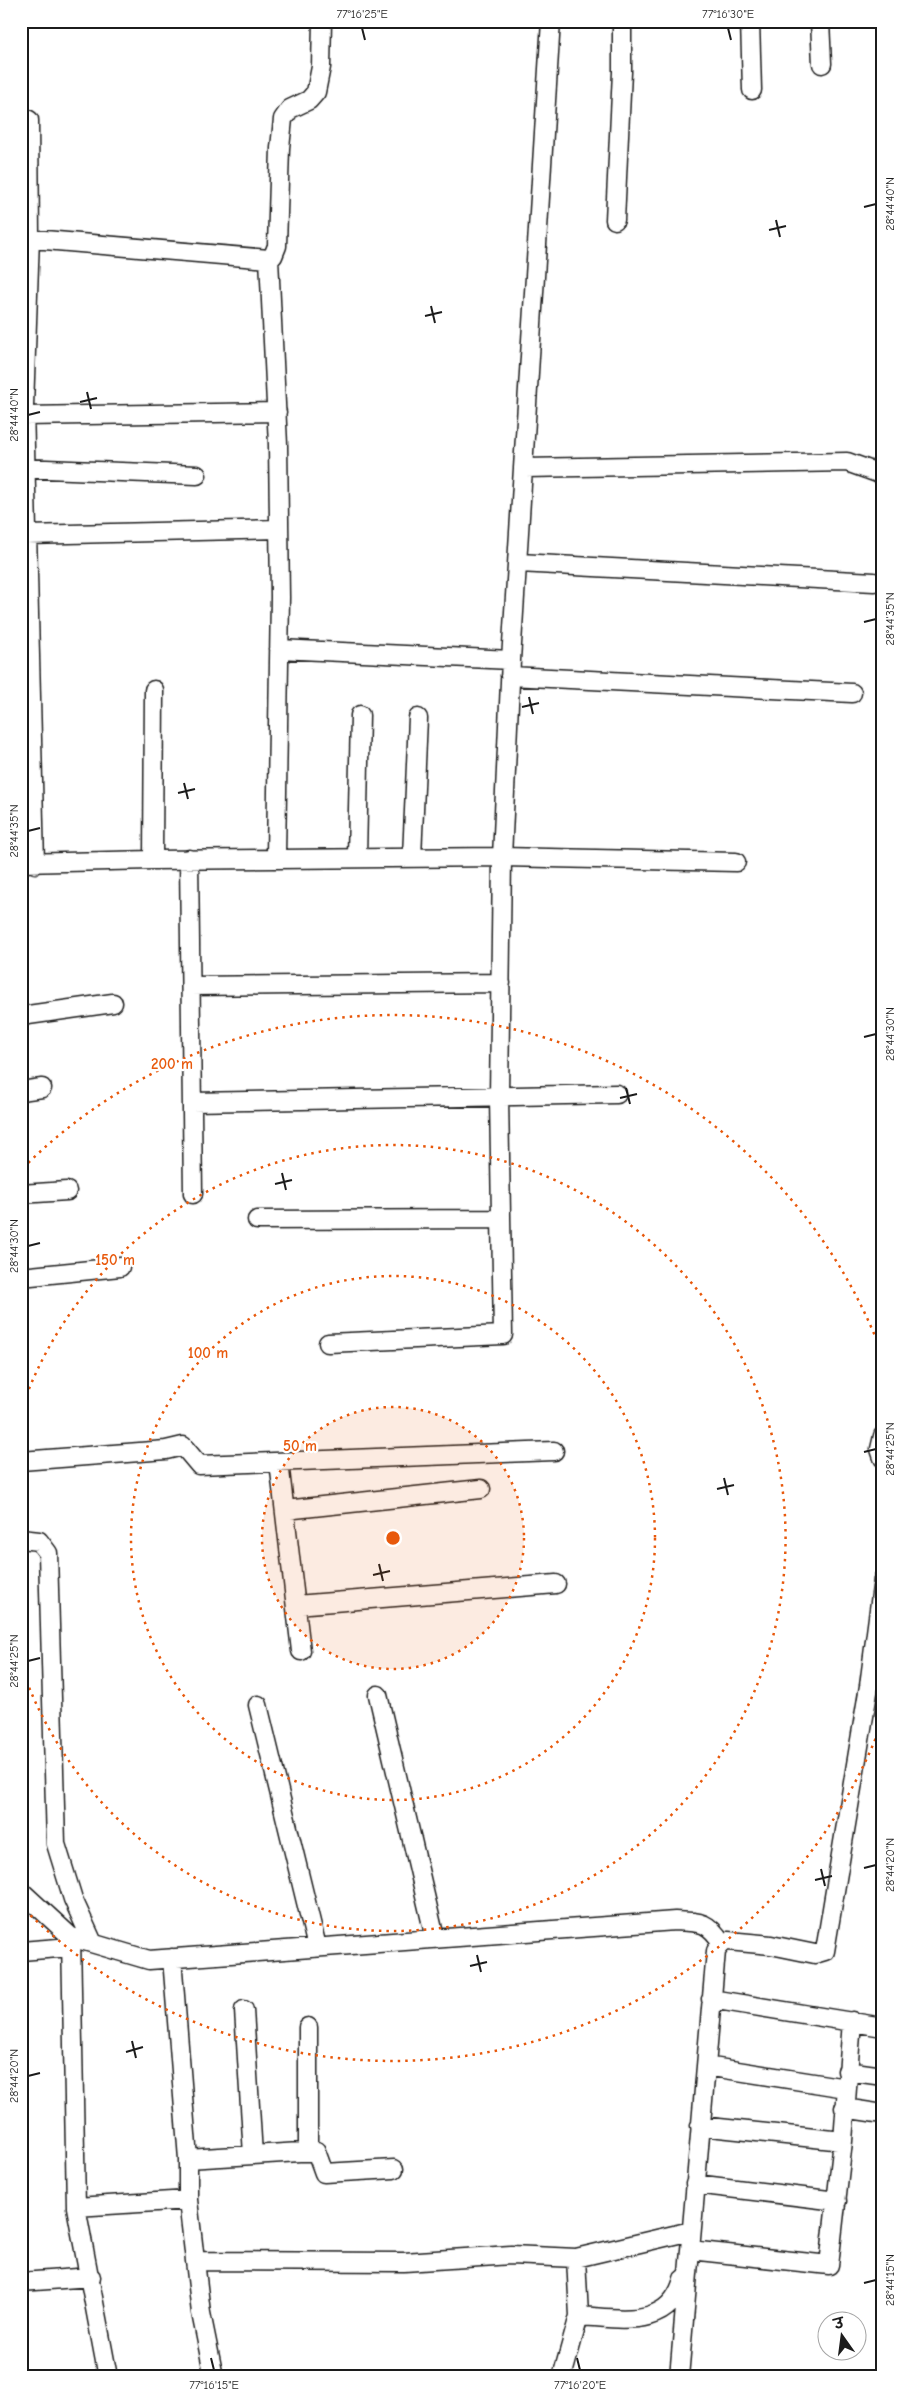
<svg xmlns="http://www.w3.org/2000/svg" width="904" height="2398" viewBox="0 0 904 2398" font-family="'Comic Neue','Playpen Sans Deva',sans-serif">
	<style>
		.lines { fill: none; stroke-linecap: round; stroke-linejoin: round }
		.minor-casing { stroke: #1c1c1c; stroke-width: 21 }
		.minor { stroke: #fff; stroke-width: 18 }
		.ticks { fill: none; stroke: #1c1c1c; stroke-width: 2 }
		.ring { fill: none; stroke: #e8590c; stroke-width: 2.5; stroke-dasharray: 2.5 5 }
		.centre { fill: #e8590c; stroke: #fff; stroke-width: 2.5 }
		.ring-label { font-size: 15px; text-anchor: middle; font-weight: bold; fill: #e8590c; stroke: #fff; stroke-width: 4.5; stroke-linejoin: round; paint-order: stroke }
		.neatline { fill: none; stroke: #1c1c1c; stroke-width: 2 }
		.ticks-label { font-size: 12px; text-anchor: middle; fill: #1c1c1c }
	</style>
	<rect width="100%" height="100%" fill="#fff"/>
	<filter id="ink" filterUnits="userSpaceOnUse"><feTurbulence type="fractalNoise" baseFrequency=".02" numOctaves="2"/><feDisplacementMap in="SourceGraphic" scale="10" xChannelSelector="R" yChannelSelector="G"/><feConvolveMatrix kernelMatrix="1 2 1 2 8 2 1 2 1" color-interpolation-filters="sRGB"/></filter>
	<g filter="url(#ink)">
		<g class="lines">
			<!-- minor casing -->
			<g class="minor-casing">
				<path id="minor" d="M750,21L752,90
					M820,21L822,64
					M21,116L29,120L30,238L24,406L35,864
					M615,220L622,72V21
					M21,238L269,259
					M24,416L277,412
					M21,468L197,475
					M525,468L847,462L883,475
					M26,535L279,529
					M519,563L874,582
					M279,649L511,660
					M510,676L852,693
					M276,857L280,597L278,445L269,259L273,256L277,246L280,148L283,119L290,109L309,100L316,92L321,67L322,21
					M357,857L360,715
					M412,857L418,718
					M189,859L193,1194
					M153,860L502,857L736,862
					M21,863L153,860L154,690
					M191,986L501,983
					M21,1016L113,1003
					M21,1091L42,1088
					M192,1102L617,1094
					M21,1194L67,1191
					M257,1220L500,1219
					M21,1277L120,1267
					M328,1343L503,1335L499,1097L502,857L511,660L551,21
					M883,1436L880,1449L883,1458
					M21,1461L166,1450L183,1446L199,1465L554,1451
					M279,1462L301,1651
					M285,1510L481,1489
					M21,1539L39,1541L48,1553L56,1844L73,1899L93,1943
					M296,1605L556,1584
					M378,1695L435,1938
					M258,1705L317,1947
					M21,1891L71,1937L149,1960L675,1921C700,1922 708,1921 722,1943
					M71,1937L76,2207L108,2377
					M21,1951L71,1947
					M172,1958L188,2159V2200L201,2313L214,2377
					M711,1999L883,2027
					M244,2010L253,2155
					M308,2027V2152
					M706,2066L846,2088
					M847,2071L883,2076
					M844,2108L883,2114
					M700,2126L843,2141
					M188,2159L316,2151L324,2173L394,2169
					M695,2184L837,2201
					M76,2207L188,2200
					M690,2250L829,2265L843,2141L852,2021
					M576,2258L579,2316
					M195,2261L404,2262L511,2255L576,2258L691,2231
					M21,2282L91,2277
					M562,2377L579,2316C619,2318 670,2330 683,2279
					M679,2377L716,1951L722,1943L728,1941L771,1945L815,1954L825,1951L869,1686L883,1579"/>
			</g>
			<!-- minor -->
			<use href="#minor" class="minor"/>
		</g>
	</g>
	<!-- ticks -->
	<path class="ticks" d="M362,28L365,40M728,28L731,40M864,207L876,204M776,220L780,237M769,230L786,226M431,306L435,323M425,316L442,312M87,392L91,409M80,402L97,398M28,415L40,412M864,622L876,619M529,697L533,714M522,707L539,703M184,783L188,799M178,793L195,789M28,831L40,828M864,1037L876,1034M626,1088L630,1104M620,1098L637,1094M282,1173L286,1190M275,1184L292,1180M28,1246L40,1243M864,1452L876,1449M724,1478L728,1495M717,1489L734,1485M379,1564L383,1581M373,1575L390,1571M28,1661L40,1658M864,1868L876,1865M821,1869L825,1886M815,1880L832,1876M477,1955L481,1972M470,1966L487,1962M132,2041L136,2058M126,2052L143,2047M28,2076L40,2073M864,2283L876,2280M211,2358L214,2370M577,2358L580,2370"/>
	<!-- distance rings -->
	<circle cx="393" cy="1538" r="131" fill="#e8590c" fill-opacity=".12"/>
	<g class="ring">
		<circle cx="393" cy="1538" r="131"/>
		<circle cx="393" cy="1538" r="262"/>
		<path d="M21 1410A393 393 0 1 1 21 1666"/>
		<path d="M881 1725A523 523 0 0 1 23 1908M23 1168A523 523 0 0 1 881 1351"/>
	</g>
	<circle cx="393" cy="1538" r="8" class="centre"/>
	<g class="ring-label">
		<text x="172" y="1069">200 m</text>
		<text x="115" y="1265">150 m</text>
		<text x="208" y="1358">100 m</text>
		<text x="300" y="1451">50 m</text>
	</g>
	<!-- margin -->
	<rect width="904" height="2398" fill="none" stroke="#fff" stroke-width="55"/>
	<!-- north arrow -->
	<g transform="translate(842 2336) rotate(346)"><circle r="24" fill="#ffffff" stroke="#a4a4a4"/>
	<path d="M0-4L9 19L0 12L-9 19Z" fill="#1c1c1c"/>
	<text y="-8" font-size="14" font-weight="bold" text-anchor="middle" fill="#1c1c1c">उ</text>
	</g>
	<rect x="28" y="28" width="848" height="2342" class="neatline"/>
	<g class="ticks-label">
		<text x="362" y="18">77°16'25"E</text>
		<text x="728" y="18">77°16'30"E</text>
		<text transform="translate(890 204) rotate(-90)" y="4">28°44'40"N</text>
		<text transform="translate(14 415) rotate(-90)" y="4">28°44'40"N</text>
		<text transform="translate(890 619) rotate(-90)" y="4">28°44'35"N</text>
		<text transform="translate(14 831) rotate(-90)" y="4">28°44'35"N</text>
		<text transform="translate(890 1034) rotate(-90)" y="4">28°44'30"N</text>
		<text transform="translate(14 1246) rotate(-90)" y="4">28°44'30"N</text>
		<text transform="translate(890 1449) rotate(-90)" y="4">28°44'25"N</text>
		<text transform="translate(14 1661) rotate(-90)" y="4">28°44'25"N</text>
		<text transform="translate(890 1865) rotate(-90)" y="4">28°44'20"N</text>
		<text transform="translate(14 2076) rotate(-90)" y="4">28°44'20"N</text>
		<text transform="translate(890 2280) rotate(-90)" y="4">28°44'15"N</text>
		<text x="214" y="2389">77°16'15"E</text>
		<text x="580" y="2389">77°16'20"E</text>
	</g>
</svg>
